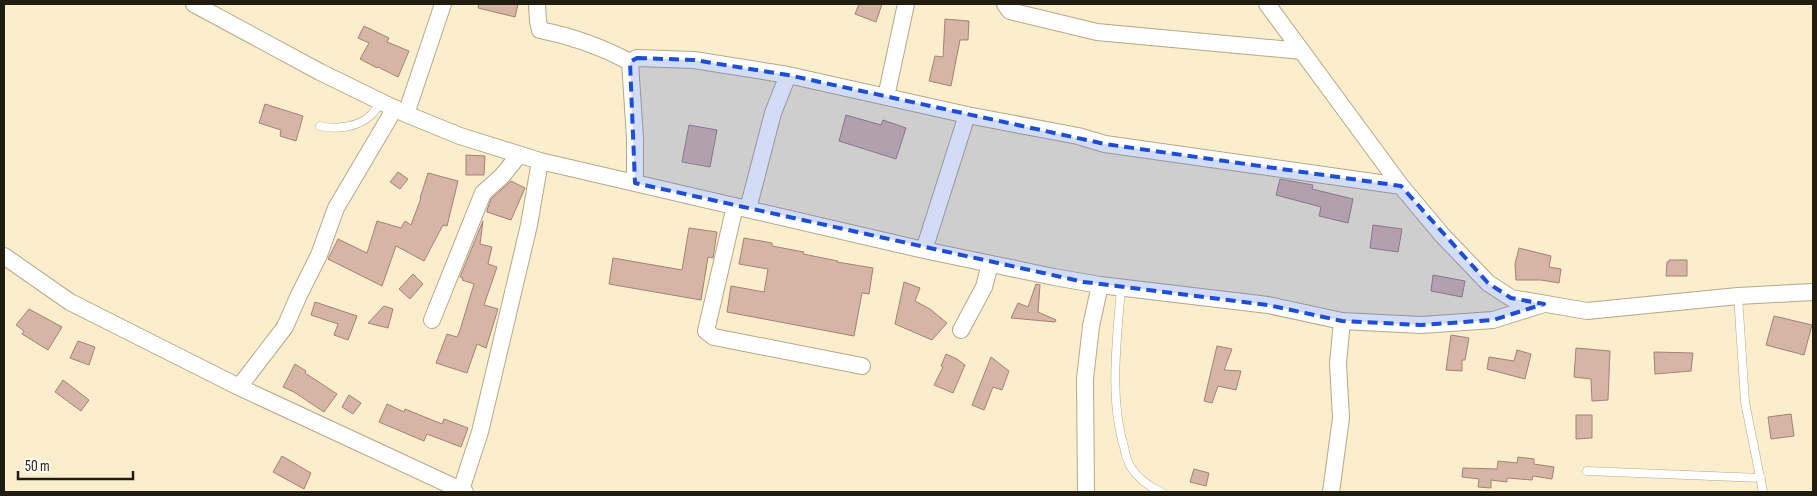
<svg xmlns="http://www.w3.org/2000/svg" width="1817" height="496" viewBox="0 0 1817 496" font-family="'Sofia Sans Condensed',sans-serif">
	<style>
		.building { fill: #d7b5a6; stroke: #a28274 }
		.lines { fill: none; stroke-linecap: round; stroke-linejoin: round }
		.service-casing { stroke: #b5a889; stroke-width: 9 }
		.minor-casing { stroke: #b5a889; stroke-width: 18 }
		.service { stroke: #fff; stroke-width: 8 }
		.minor { stroke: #fff; stroke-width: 16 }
		.marked { fill: #1d4ed8; fill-opacity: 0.2; stroke: #1d4ed8; stroke-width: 4; stroke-dasharray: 10 6; stroke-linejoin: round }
	</style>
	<rect width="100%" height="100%" fill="#fbeecd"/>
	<!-- building -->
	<path class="building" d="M479,4H518L515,17L478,8Z
		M859,4H882L876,22L855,14Z
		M945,19L969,21L968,40H960L951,86L929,81L935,56L943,57Z
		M364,26L389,38L387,42L409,51L398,77L378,67L377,68L360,59L369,43L358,38Z
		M265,104L303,116L296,141L280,136L281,130L259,123Z
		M846,115L881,125L883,120L906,128L896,159L839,141Z
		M689,125L717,130L710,167L682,162Z
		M466,155L485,156L484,175H466Z
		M398,172L408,179L400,189L390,182Z
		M428,173L458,181L447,226L443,225L424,261L396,246L382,286L328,259L338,239L367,253L377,221L401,228L405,221L411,225L421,198H420Z
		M1280,179L1313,185L1312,189L1353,199L1348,223L1319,216L1321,207L1276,195Z
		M511,181L525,188L511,220L487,212V210L491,199Z
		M483,221L480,244L492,247L488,264L497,267L484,305L498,309L486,348L477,344L467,373L436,363L447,334L457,337L460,330L474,284L462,280L463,278L460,277Z
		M1373,225L1402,229L1398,252L1370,248Z
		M689,228L717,232L713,258L708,257L701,300L609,284L613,258L682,270Z
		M744,238L772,243V246L804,252L803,254L838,261L837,262L873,268L869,294L862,293L854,336L727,312L731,286L764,292L768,269L739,264Z
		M1519,248L1551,256L1549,267L1561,269L1559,283L1541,280H1516L1515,264Z
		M1669,260H1687V276H1666L1667,262H1669Z
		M413,274L423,284L410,299L399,289Z
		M1433,275L1465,281L1462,297L1431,291Z
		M904,282L920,288L915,301L930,309L947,323L932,340L895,324Z
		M1036,284L1040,285L1038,312L1056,320L1055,322L1011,318L1018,303L1028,307Z
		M315,302L357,316L348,340L334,335L338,324L311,315Z
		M384,306L393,309L388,328L368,323Z
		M29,309L62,327L48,350L22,334L24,331L16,325Z
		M1774,316L1812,325L1804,355L1766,345Z
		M1451,335L1469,338L1465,360H1462V371L1446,370Z
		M78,341L95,347L89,365L70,358Z
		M1217,346L1232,349L1224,370L1241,371L1236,390L1218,386L1212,403L1204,401Z
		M1576,348L1610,351L1608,400L1592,401L1591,379L1574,377Z
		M1517,350L1531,354L1525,379L1487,369L1489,357L1514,361Z
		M1654,352L1693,353L1691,371L1655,374Z
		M946,354L957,359L965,365L953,393L934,385L943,367L941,366Z
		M991,357L1009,371L1002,390L993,387L984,410L972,405Z
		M295,364L306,371L305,373L337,394L324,412L294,392L283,387Z
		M63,380L89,400L81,411L55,392Z
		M349,395L361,403L353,414L342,407Z
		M387,404L404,412L405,409L442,424L444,419L468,428L461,447L427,434L424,441L379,422Z
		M1791,414L1794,436L1771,439L1768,417Z
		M1576,415H1592V438L1576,439Z
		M282,456L311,473L304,489L273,472Z
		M1518,457L1534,459V464L1554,467L1552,479L1533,476L1532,480L1507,478V482L1491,480V488L1478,487L1479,479L1462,477L1463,468L1497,469L1498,461L1517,463Z
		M1194,469L1209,473L1206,486L1190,482Z"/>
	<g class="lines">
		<!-- service casing -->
		<g class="service-casing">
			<path id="service" d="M320,126C336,130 359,127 371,115C375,111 378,106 381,102
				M1121,288C1117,339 1109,398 1124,447C1125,453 1127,460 1130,466C1138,479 1148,486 1161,492
				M1738,296L1745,402L1763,492
				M1587,471L1761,478"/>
		</g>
		<!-- minor casing -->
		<g class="minor-casing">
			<path id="minor" d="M194,4L320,72L406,114L460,136L540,161L924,250L1054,277L1100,285L1268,305L1342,321L1421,325L1493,320L1544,304
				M537,4L538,21L540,30C571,36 602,47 630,62
				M1005,4L1010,11L1097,32L1302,51
				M1267,4L1401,186L1442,235L1488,283L1511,298L1587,311L1738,296L1813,292
				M886,97L906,4
				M406,114L443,4
				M635,183V138L630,62L637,58L694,60L788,75L967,115L1078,136L1105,144L1401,186
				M735,206L706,331L714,337L862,366
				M748,209L773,113L788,75
				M924,250L967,115
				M4,256L70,302L239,387L465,492
				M432,320L483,193L502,176L519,155
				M961,330L984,287L990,264
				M239,387L285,327L299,295L319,255L336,208L395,108
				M461,490L480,432L529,225L540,161
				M1086,492L1085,379L1091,326L1100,285
				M1331,492L1341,418L1338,363L1342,321"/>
		</g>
		<!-- service -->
		<use href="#service" class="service"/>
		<!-- minor -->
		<use href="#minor" class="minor"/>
	</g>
	<!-- marked area -->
	<path class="marked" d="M637,58L694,60L788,75L1105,144L1401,186L1488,283L1511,298L1544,304L1493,320L1421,325L1342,321L1268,305L1084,282L635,183L630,62Z"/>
	<!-- border -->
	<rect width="1817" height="496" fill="none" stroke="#211c10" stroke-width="10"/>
	<!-- scale -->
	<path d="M18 471v8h115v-8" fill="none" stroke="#211c10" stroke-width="2.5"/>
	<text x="25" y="471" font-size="15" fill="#211c10" stroke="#fefcf5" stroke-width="4" paint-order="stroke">50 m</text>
</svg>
